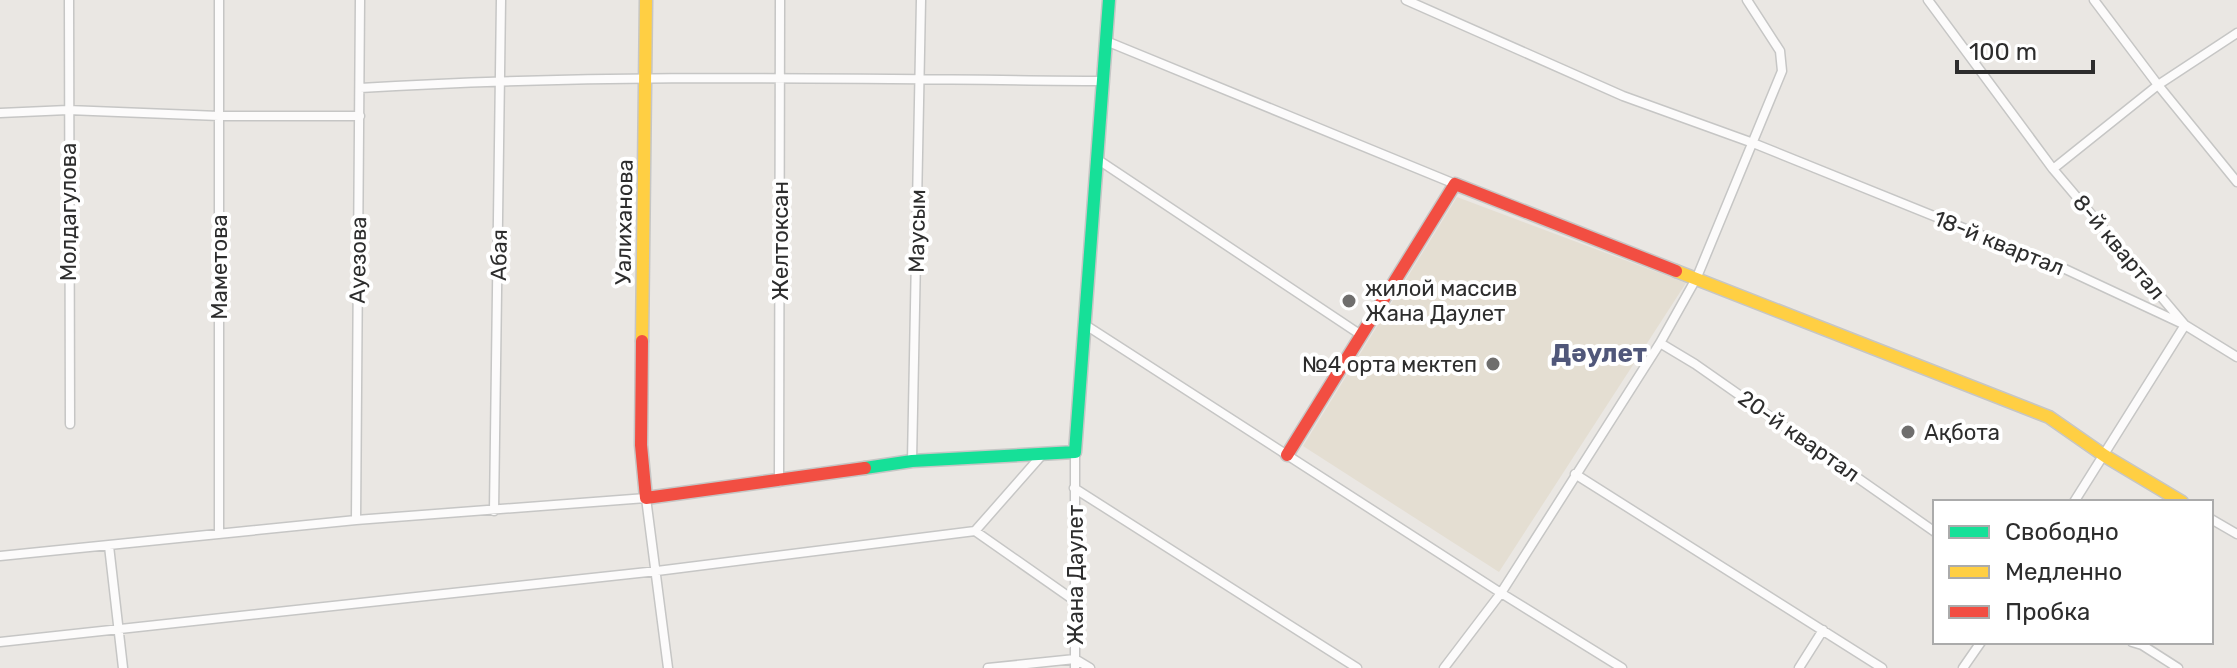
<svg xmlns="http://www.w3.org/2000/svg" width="2237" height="668" viewBox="0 0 2237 668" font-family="Rubik,sans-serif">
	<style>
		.education { fill: #e4ded2 }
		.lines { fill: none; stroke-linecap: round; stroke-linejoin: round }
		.street-casing { stroke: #c6c6c5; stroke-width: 11 }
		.fast-casing { stroke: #c6c6c5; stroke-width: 15 }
		.slow-casing { stroke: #c6c6c5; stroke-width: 15 }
		.jam-casing { stroke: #c6c6c5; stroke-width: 15 }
		.street { stroke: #fcfbfb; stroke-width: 8 }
		.fast { stroke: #16e098; stroke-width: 12 }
		.slow { stroke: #ffcf43; stroke-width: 12 }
		.jam { stroke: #f24e42; stroke-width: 12 }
		.poi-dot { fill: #6f6e6d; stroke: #fff; stroke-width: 3 }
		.labels { text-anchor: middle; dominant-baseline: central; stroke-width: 8; stroke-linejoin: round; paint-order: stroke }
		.street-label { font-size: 22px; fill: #2d2d2d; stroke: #fff }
		.poi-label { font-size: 22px; fill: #2d2d2d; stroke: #fff; text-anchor: start }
		.quarter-label { font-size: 26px; font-weight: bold; fill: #50577a; stroke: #fff }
	</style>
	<rect width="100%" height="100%" fill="#eae7e3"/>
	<!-- education -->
	<path class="education" d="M1457,197L1686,283L1499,572L1303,446Z"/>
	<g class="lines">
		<!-- street casing -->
		<g class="street-casing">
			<path id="street" d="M69,0L70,424
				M1406,0L1623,96L1753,143L2065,269L2185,325L2237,357
				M1928,0L2053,169L2185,325L2074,502
				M2094,0L2158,85L2237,182
				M1106,41L1455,184
				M360,88C607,73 855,79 1103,81
				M0,113L68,110L219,116H360
				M1097,159L1361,335
				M2053,169L2158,85L2237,33
				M1084,324L1501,593L1622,668
				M1660,343L1695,364L1935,532
				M912,461L921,0
				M1575,474L1882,668
				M779,482L780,0
				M1074,488L1357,668
				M494,511L501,0
				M2211,519L2237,534
				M356,520L360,0
				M975,531L1075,601
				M219,534V0
				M109,546L123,668
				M0,556L356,520L646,498L668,668
				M0,642L657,571L975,531L1041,456
				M2132,642L2142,645L2178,668
				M988,668L1075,659V452
				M1075,668V659L1090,668
				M1444,668L1501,593L1660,343L1697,277L1782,71L1780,51L1747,0
				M1799,668L1823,630
				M1963,668L1981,642"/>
		</g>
		<!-- fast casing -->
		<g class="fast-casing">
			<path id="fast" d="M865,468L912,461L1075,452L1109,0"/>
		</g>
		<!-- slow casing -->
		<g class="slow-casing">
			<path id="slow" d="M1676,271L2049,417L2105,456L2182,502
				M642,341L646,0"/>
		</g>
		<!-- jam casing -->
		<g class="jam-casing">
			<path id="jam" d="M642,341L641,445L646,498L865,468
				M1287,455L1455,184L1676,271"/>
		</g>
		<!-- street -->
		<use href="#street" class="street"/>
		<!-- fast -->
		<use href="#fast" class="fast"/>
		<!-- slow -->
		<use href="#slow" class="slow"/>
		<!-- jam -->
		<use href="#jam" class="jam"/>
	</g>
	<!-- markers -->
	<g class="poi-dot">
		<circle cx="1349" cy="301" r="8"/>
		<circle cx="1493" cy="364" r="8"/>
		<circle cx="1908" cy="432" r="8"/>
	</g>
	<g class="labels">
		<!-- street labels -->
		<g class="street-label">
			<text transform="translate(68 212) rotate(-90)">Молдагулова</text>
			<text transform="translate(624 222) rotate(-89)">Уалиханова</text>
			<text transform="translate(917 231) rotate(-89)">Маусым</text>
			<text transform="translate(780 241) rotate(-90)">Желтоксан</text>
			<text transform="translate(1999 243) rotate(22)">18-й квартал</text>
			<text transform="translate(2119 247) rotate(50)">8-й квартал</text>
			<text transform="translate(499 255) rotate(-89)">Абая</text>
			<text transform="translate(358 260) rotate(-89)">Ауезова</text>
			<text transform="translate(219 267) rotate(-90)">Маметова</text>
			<text transform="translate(1799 436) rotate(35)">20-й квартал</text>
			<text transform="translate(1075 575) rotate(-90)">Жана Даулет</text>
		</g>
		<!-- poi labels -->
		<g class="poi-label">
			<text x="1365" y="288">жилой массив<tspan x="1365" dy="25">Жана Даулет</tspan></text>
			<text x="1477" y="364" text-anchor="end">№4 орта мектеп</text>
			<text x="1924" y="432">Ақбота</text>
		</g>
		<!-- quarter labels -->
		<g class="quarter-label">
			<text x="1599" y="353">Дәулет</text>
		</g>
	</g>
	<!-- legend -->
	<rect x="1933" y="500" width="280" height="144" fill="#ffffff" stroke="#ababab" stroke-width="2"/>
	<rect x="1949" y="526" width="40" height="12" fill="#16e098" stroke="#ababab" stroke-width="2"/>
	<text x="2005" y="540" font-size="24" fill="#2d2d2d">Свободно</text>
	<rect x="1949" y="566" width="40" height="12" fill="#ffcf43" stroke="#ababab" stroke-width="2"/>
	<text x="2005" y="580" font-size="24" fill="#2d2d2d">Медленно</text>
	<rect x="1949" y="606" width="40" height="12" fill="#f24e42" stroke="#ababab" stroke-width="2"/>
	<text x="2005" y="620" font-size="24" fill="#2d2d2d">Пробка</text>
	<!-- scale -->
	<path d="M1957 60v12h136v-12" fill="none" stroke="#2d2d2d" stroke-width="4"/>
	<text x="1969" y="60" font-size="24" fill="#2d2d2d" stroke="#ffffff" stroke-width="6" paint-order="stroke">100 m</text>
</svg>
